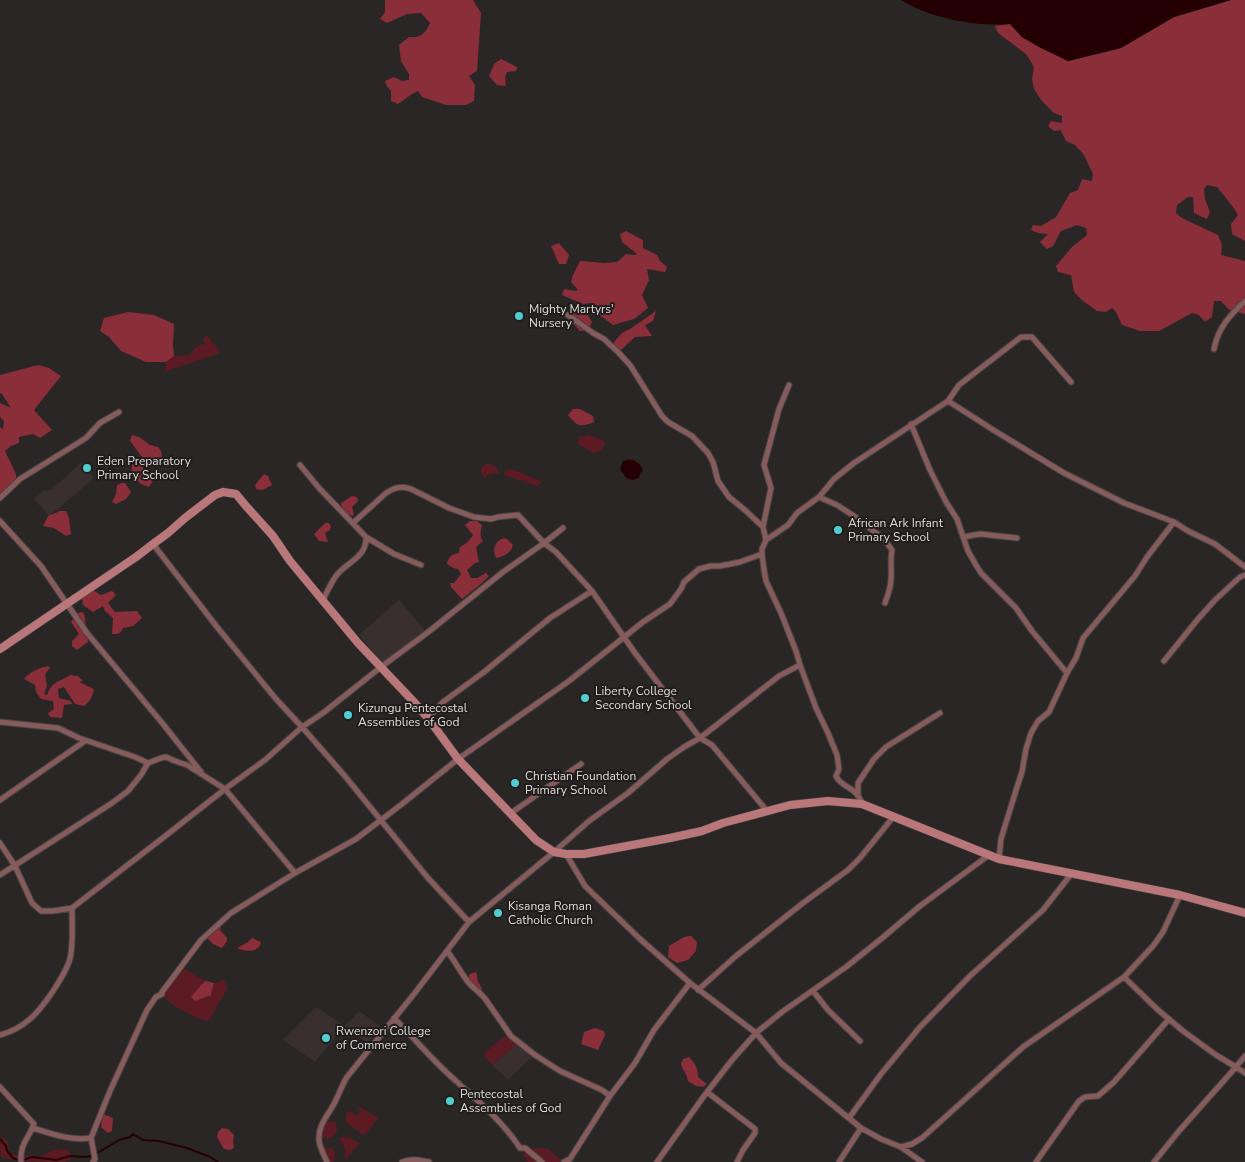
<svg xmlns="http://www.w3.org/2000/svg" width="1245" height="1162" viewBox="0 0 1245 1162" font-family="'Nunito Sans',sans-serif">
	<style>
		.built { fill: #392f2f }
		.green { fill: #5c1b23 }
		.forest { fill: #8a2e39 }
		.water { fill: #250003 }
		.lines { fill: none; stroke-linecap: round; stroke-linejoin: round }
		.stream { stroke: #250003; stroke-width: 2 }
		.street-casing { stroke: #484343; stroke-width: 7 }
		.secondary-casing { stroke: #484343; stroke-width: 9 }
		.street { stroke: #855b5c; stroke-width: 5 }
		.secondary { stroke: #ba777a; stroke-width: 8 }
		.poi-dot { fill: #52cdcf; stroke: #211d1d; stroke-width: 2 }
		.labels { text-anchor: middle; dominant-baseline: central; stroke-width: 4; stroke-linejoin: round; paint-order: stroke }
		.poi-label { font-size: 12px; fill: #dedbdb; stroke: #211d1d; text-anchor: start }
	</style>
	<rect width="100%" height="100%" fill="#2b2626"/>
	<!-- built -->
	<path class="built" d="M81,463L94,478L49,516L34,499L44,491L51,490Z
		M399,600L425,630L383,664L359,635Z
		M316,1007L345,1026L359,1011L380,1026L367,1043L345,1026L315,1062L283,1040Z
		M520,1042L533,1056L508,1080L492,1065Z"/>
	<!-- green -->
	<path class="green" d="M207,335L220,351L217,354L164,372L166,368V362L174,356L190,355L195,348L202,344L206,346L203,339Z
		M589,435L603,440L605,444L600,451L593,453L578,444L579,437Z
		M487,463L496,467L499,473L487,475L486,479L481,473V468Z
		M505,470H515L542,482L538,486L504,475Z
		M184,969L206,981L201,985L211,995L214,983L223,980L228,987L209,1021L199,1019L176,1007L162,996Z
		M505,1036L520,1042L492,1065L483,1054Z
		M360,1107L378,1118L364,1136L346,1122V1114L350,1111L356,1115L361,1113L358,1109Z
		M334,1121L336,1124L337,1131L334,1136L327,1139L319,1136L321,1123Z
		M0,1136L8,1142V1149L12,1155L42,1156L53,1150L67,1149L72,1156L70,1160L64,1162C53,1162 6,1162 1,1156C0,1151 0,1141 0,1136Z
		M341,1137L351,1138L360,1143L345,1160C346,1151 345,1145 339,1139Z
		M324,1147L331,1148L335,1152L334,1162H327L319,1154Z
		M540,1148L548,1149L561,1160V1162H528L523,1155L527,1149Z"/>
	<!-- forest -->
	<path class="forest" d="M385,0H473L481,13L477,71L469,76L475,85L474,101L466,105H446L422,97L418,91L412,94L398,104L391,101V91L387,86L385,81L394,77L402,81L409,80V74L401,61L399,45L409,37C421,38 425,34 430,23L421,13L407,14L387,23L380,19L385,12Z
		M1231,0H1245V241L1232,234L1231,224L1238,215L1233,207L1217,187L1207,185L1204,189L1205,199L1210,212L1207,219L1194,213L1193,197H1188L1177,205L1176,213L1182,218L1218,235L1222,245L1221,255L1245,261V314L1229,310L1221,301H1214L1212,317L1205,322L1199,315L1192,313L1159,331H1140L1122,325L1116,312L1112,308L1106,312L1097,311L1083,301L1074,292L1071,275L1058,272L1056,266L1072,247L1087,235L1086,228L1077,225L1061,231L1053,246L1047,249L1040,242L1048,234L1038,233L1031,230L1033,225L1041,226L1056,217L1070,193L1078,190L1082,179L1092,181L1093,174L1084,155L1075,145L1066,141L1062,133L1061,130L1054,131L1048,126L1051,121L1062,123V116L1054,113L1041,100L1034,89L1032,79L1034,67L1026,54L998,33L995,26L1010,24L1022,37L1039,47L1068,61L1121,48L1174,17Z
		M501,59L517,67L516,71L507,72L505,77L506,86L497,85L489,76L494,64Z
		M626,231L643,240V248L657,255L660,261L667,267L665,272L647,269L649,280L642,295L648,308L634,319L613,325L597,313L591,303L583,304L562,295L564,289L575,291L578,290L571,282L573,275L580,261L605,263L617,262L626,254L634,255L637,254L622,242L620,234Z
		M559,243L569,255L566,264H559L551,246Z
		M656,311L653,321L645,325L652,336L635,337L621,350L614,348V342L622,333L630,329Z
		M128,312L154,315L174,324L173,345L174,356L166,362H146L121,351L109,337L100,331L104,318Z
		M574,312H586L592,322L588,330L580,331L570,320L571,316Z
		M38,365L49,368L61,376L34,410L52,430L40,438L33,434L19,437V443L11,446L5,451L16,474V480L0,497V427L3,429L4,421L0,417V403L11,408L2,394L0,393V375Z
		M573,409H580L593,416L594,422C580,428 577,426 568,415Z
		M132,435L139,437L150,445L158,447L161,451L163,462L153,466L146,462L130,441Z
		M140,462L143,463V474L151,476L154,479L149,487L141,484L131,475L132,465L135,463L138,464Z
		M264,474L268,476L272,485L262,490L256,489L255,485Z
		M122,483H125L131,492L126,499L116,504L112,502L116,494L117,485Z
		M352,496L357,497L358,501L352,507L354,514L353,516C346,513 343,511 341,503Z
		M60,511H66L69,518L71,534L66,536L54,528L43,526L48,516Z
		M470,521H477L482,525C481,530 479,537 483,541L476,547L479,562L475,563L467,570L471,578H477L486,573L489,576L482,583L462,599L451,587L450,583H454L461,574L458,569L453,568L447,564C448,557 452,554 459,553L460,547C466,544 469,541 473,535L465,525Z
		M325,523H329L331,527L330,530L325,533L328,542L319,541L314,534Z
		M504,538L507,539L513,545C511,553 504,556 496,558C492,549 495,541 504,538Z
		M94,591L101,595L112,591L116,595L108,603L115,612L137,611L142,618L133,626L123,628C121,634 117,634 112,634L113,618L105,611L103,606L93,612L83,605L82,597Z
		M83,612C86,618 85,623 86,629C87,634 88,637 88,642L77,650L72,646V641L79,634L71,622L78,613Z
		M49,666L50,668L45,674L47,686L44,694L47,695C53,680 58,683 70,675L78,676L83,681L79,682L94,689C93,697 90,701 84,706L75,704L64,687L58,689L59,698L71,701L72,704L64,705L62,718L50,717L48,713L54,709L53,701L41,699L36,692L35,685L24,679C29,672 41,667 49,666Z
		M220,923L221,927L220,930L227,938V941L222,948L213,944L208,939V934Z
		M689,936H691L697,942L696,951L688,960L677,963L668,957L669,946L684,937Z
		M252,938L261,942C259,953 246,952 237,948L248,942Z
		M476,972C477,975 477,978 478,981C479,985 483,987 482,992L476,991C472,986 465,981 470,974Z
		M206,981L214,983L211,995L195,1001L191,997L201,985Z
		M595,1028L604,1031L605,1035L598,1050L581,1044L584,1032Z
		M689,1057C695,1063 698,1068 698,1077L707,1084L703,1087L696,1086L688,1081C686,1071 683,1072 681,1064L683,1059Z
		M103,1114L113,1118L112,1131L108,1133L101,1127Z
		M222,1128L228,1129L234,1135L233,1141L234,1148L230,1150L224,1149L217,1137L218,1132Z"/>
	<!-- water -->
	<path class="water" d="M901,0H1231L1174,17L1121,48L1068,61L1039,47L1022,37L1010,24C977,27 929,18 901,0Z
		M627,460C636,459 640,463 643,471L640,473L639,478L632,480L626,478L620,469L623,461Z"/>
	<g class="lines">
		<!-- stream -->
		<path class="stream" d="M0,1139L6,1146L7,1151L13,1158L20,1161L32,1157L56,1160L70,1156L86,1157L94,1155L119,1140L130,1137L133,1134L143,1140L159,1141L187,1148L210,1157L218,1162"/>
		<!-- street casing -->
		<g class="street-casing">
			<path id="street" d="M568,315L593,333L604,339L618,352L630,365L662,416L668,422L692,436L708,453L713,462L718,481L729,497L746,511L763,527L766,540
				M1214,349C1218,328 1230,315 1245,301
				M948,401L995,431L1064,473L1124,503L1174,522L1188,531L1215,544L1245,567
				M911,424L930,470L946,502L957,519L968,551L976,565L981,573L1016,608L1032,631L1067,673
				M300,465L319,488L366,537L394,554L421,565
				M819,497L837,505L854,516L884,539L892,550C890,560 892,569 891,579C891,587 888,595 885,603
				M0,498L20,479L86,438L100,423L119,412
				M0,521L41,566L87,633L163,724L201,772
				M353,523L386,493C394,488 401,485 411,489L449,508L474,517L491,519L498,517L518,515L544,543L556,552L592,591L635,653L700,738L712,745L767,811
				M763,527L771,488L764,465L779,409L789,385
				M963,537L980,534L1017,538
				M153,544L217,627L276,699L302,727L344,775L428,878L469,922
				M323,600C327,592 331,583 336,576C346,562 367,558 366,537
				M1164,661L1198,619L1215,600L1240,577L1245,575
				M428,718L443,702L484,672L550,618L592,591
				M0,722L58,728L79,738L135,757L148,763
				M858,795V783L874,759L886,747L940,713
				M0,800L85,741
				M862,804C861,801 860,798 858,796C853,787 840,786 836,776L839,769L837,755L828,733L816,708L800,665L796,651L781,613L766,581L764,570L762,554V549L766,540L788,525L797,513L819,497L834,479L854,463L948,401L959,385L1021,337H1032L1071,382
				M511,813L581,764
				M0,843L15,866L32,903L41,911H53L72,908L164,837L225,789L265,760L302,727L323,713L381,667L427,633L503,572L544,543L563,528
				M566,854L585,886L640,939L690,983L756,1033L781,1063L861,1128L881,1139L901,1147L922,1162
				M999,859L1001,839L1017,787L1022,772L1026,749L1031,733L1038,721L1049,712L1067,673L1076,658L1083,638L1135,576L1147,557L1174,522
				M0,875L112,803L128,791L141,775L148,763L161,758L166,757L175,761L187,765L225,789L295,873
				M447,951C455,961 461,973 468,982C474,989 481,993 486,1000L511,1036L535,1055L560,1071L602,1090L610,1096
				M1124,977L1157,1009L1183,1031L1216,1055L1236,1067L1245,1073
				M698,990L736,956L803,903L848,870L860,858L894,816
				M813,991L828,1010L860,1041
				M394,1018C415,1039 434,1062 456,1081C478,1101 504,1123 520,1148H525L542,1162
				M0,1035C11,1032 21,1027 30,1019C43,1008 63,978 69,962C74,948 72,923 72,908
				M0,1087L34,1124C28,1140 20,1143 21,1162
				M707,1092L755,1129V1133L743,1150L737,1162
				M849,1118L881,1074L920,1027L970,976L1043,910L1072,873
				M33,1128C52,1134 71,1141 91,1138
				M901,1147L912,1144L922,1138L1023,1047L1124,977L1153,946L1163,932L1180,895
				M93,1162L95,1159L91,1138L110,1091L147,1010L156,997L162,994V992L201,940L231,913L295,873L356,839L402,804L458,759L569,681L643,622L670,604L681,589L684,582L699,569L711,566H720L740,562L762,554
				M327,1162C324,1155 319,1147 319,1139C318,1125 329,1114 335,1102C339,1094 342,1085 347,1077L414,994L469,922L554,852L589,821L628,793L667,759L684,747L700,738L779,676L800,665
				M402,1162C411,1158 420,1160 429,1162
				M564,1162L570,1159L610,1096L635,1063L654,1030L690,983
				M657,1162L704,1096L732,1060L756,1033L782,1012L846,967L881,939L920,906L989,855
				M839,1162L861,1128
				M1036,1162L1079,1101L1085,1097L1098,1096L1114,1082L1169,1019
				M1154,1162L1179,1131L1236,1067L1245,1056"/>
		</g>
		<!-- secondary casing -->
		<g class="secondary-casing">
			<path id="secondary" d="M0,649L136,557L153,544L168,533L185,518L215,495L223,492L236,494L246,506L273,536L290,561L358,643L413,701L428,718L458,759L536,840L554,852L566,854H584L670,838L702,831L723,823L790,805L828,801L862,804L999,859L1180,895L1245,913"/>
		</g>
		<!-- street -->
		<use href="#street" class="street"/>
		<!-- secondary -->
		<use href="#secondary" class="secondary"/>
	</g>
	<!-- markers -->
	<g class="poi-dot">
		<circle cx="519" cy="316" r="5"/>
		<circle cx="87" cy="468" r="5"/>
		<circle cx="838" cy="530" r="5"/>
		<circle cx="585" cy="698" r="5"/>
		<circle cx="348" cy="715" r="5"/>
		<circle cx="515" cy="783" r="5"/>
		<circle cx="498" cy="913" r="5"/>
		<circle cx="326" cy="1038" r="5"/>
		<circle cx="450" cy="1101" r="5"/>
	</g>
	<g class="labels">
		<!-- poi labels -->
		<g class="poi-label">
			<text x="529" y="309">Mighty Martyrs'<tspan x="529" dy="14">Nursery</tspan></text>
			<text x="97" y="461">Eden Preparatory<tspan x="97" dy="14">Primary School</tspan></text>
			<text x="848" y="523">African Ark Infant<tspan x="848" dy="14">Primary School</tspan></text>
			<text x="595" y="691">Liberty College<tspan x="595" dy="14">Secondary School</tspan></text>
			<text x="358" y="708">Kizungu Pentecostal<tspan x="358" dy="14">Assemblies of God</tspan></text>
			<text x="525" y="776">Christian Foundation<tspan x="525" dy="14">Primary School</tspan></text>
			<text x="508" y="906">Kisanga Roman<tspan x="508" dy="14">Catholic Church</tspan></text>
			<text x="336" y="1031">Rwenzori College<tspan x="336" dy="14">of Commerce</tspan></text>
			<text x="460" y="1094">Pentecostal<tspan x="460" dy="14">Assemblies of God</tspan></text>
		</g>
	</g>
</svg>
